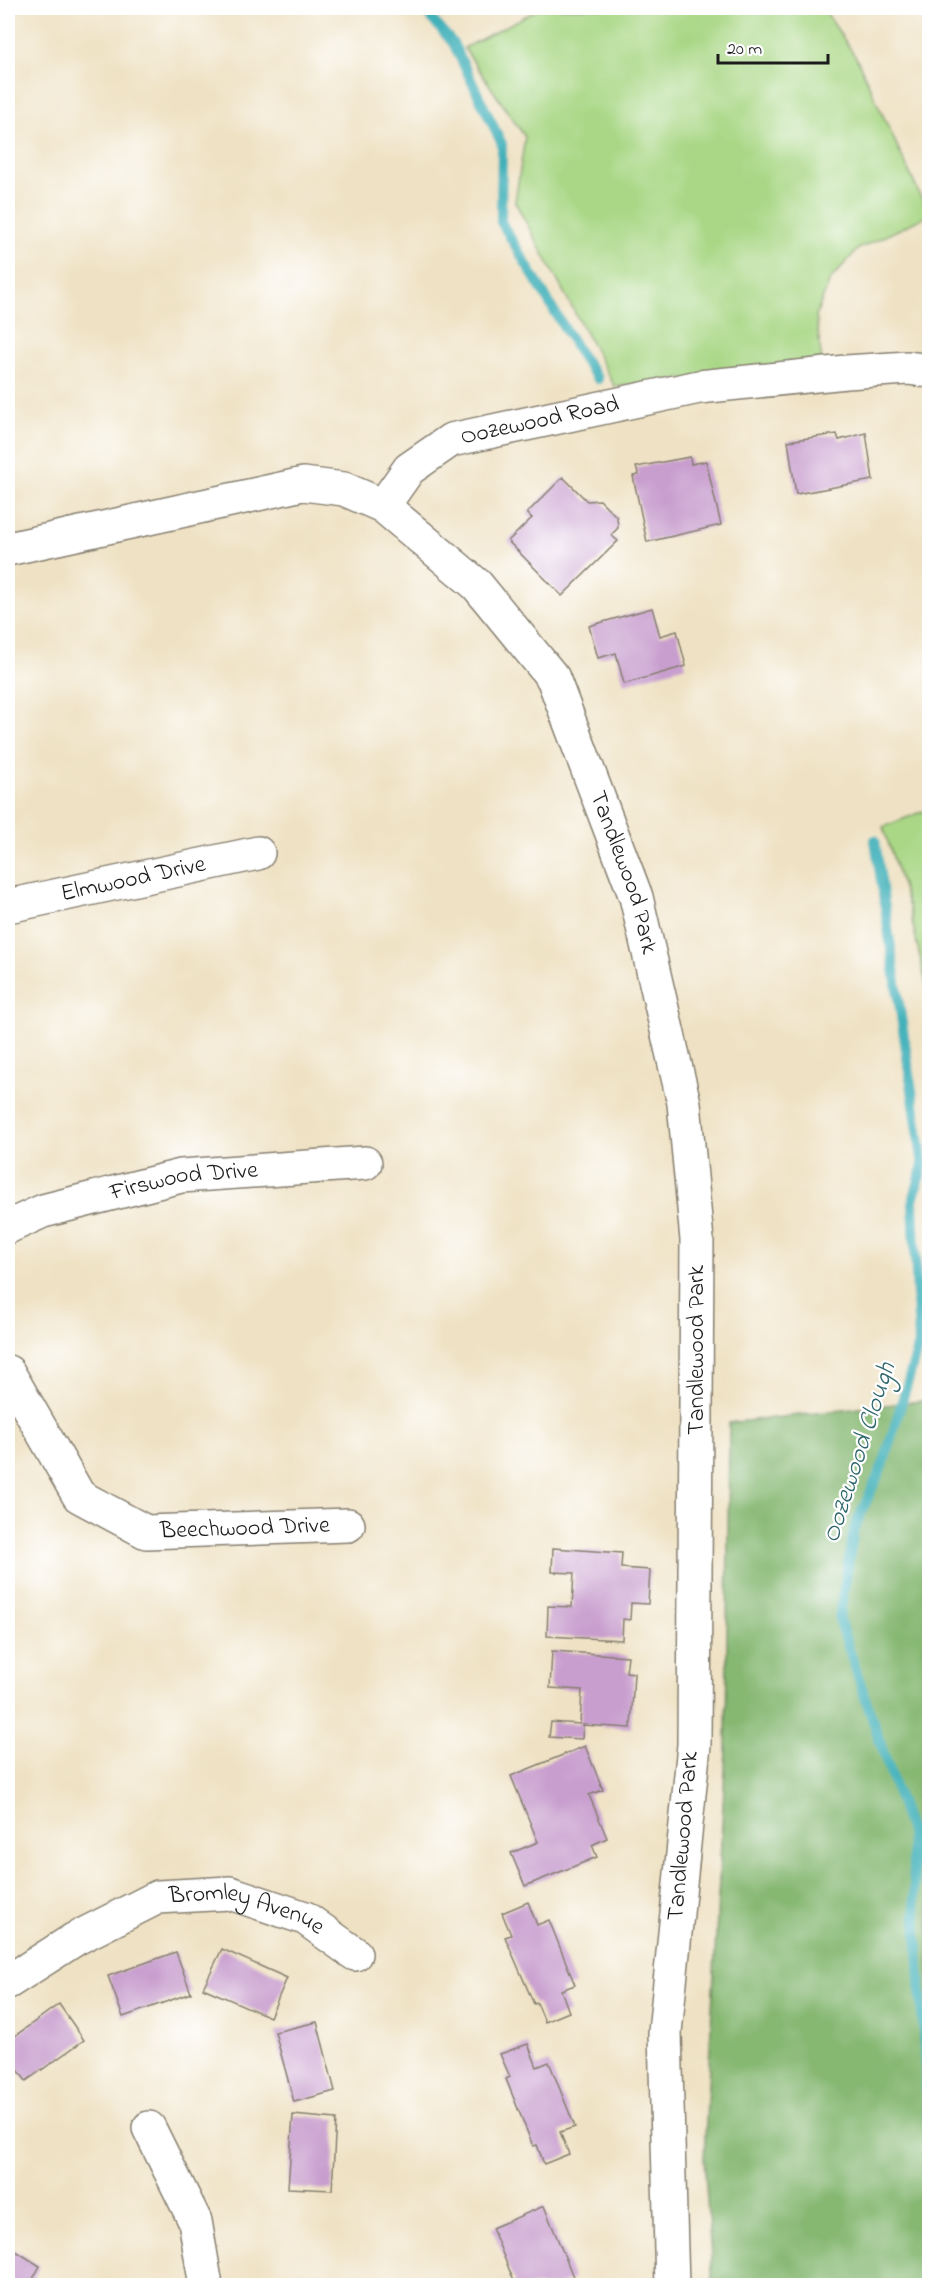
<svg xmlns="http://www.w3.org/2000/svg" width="937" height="2293" viewBox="0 0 937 2293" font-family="'Indie Flower',sans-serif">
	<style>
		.green { fill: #a9d785; stroke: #627a50; stroke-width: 1.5 }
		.forest { fill: #86b872; stroke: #516a47; stroke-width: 1.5 }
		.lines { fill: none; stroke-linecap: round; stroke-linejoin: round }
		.stream { stroke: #3fb0b9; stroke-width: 10 }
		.building { fill: #c89ece }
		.street-casing { stroke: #867f70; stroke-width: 36 }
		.street { stroke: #fff; stroke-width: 33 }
		.labels { text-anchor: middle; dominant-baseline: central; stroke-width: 4.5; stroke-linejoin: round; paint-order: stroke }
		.street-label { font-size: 24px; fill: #1c1c1c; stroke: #fff }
		.water-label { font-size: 26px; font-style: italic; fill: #2e666a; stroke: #fff }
	</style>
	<rect width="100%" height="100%" fill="#fff"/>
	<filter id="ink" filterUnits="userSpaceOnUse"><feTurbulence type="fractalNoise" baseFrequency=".0167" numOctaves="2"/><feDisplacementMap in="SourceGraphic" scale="12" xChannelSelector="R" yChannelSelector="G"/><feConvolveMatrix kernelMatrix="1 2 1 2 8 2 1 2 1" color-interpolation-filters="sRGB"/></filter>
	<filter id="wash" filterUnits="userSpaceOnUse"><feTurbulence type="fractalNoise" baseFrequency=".008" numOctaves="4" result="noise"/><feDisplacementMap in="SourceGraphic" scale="24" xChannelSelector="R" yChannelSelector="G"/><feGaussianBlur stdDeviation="1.35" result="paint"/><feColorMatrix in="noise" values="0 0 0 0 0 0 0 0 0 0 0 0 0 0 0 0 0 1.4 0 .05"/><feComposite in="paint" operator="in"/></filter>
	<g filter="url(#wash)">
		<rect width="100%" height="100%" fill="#efe2c4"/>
		<!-- green -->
		<path class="green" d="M541,8H823L856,57L929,215L858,249L830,280L816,315L822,362L615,387L515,202L525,137L464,48Z
			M929,809V998L909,907L883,827Z"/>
		<!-- forest -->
		<path class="forest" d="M929,1400V2285H713L704,2158L726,1749L729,1423Z"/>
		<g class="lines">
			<!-- stream -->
			<path class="stream" d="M422,8L453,43L502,144L501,222L580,354L598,379
				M875,840L923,1165L913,1201L919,1344L884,1462L854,1529L839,1619L911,1835L930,2145"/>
		</g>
		<g id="blocks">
			<!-- building -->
			<path class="building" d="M866,433L873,480L796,494L788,441L837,434L839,440Z
				M690,457L691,464L706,461L721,525L647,542L633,476L639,475L636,467Z
				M563,477L587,501L600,500L617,517L618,528L611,535L618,541L562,596L508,541L532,518L527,513Z
				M652,608L660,636L677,631L686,666L624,684L616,653L598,658L589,626Z
				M553,1548L622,1553L621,1568L650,1570L648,1604L631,1603L630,1620L623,1619L622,1640L547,1636L548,1606L572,1607L574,1573L552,1572Z
				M552,1651L628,1656L626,1672L634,1673L631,1728L583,1725L582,1739L549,1737L551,1722L580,1724L582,1690L550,1688Z
				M585,1746L603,1790L589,1795L607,1838L592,1845L597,1857L525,1886L511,1853L538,1842L511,1776Z
				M528,1902L537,1925L549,1920L575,1985L561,1990L569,2012L545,2022L537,2003L534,2004L505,1937L511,1935L502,1913Z
				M222,1949L287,1978L270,2017L203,1988Z
				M176,1952L191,1993L123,2017L108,1976Z
				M59,2004L84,2040L26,2081L8,2056V2041Z
				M317,2022L335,2091L294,2102L275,2032Z
				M528,2044L537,2067L549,2062L575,2127L560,2132L569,2154L544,2164L537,2145L533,2146L506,2079L510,2077L500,2054Z
				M293,2115L336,2119L332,2190L288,2188Z
				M544,2206L574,2279L556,2286H516L492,2228Z
				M8,2246L40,2266L29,2286H8Z"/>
		</g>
	</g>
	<g filter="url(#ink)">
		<use href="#blocks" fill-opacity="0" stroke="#867f70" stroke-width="1.5"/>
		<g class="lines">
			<!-- street casing -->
			<g class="street-casing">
				<g id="street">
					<path id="s1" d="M383,506L477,585L553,678L636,897L684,1103L697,1240L694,1745L665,2032L672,2286"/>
					<path id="s2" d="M8,549L303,484L344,489L383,506L409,469L451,440L699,387L846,372L908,368L930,371"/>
					<path id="s3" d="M8,906L258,853"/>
					<path id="s4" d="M8,1227L43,1211L181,1176L365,1163"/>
					<path id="s5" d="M8,1372L79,1496L146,1532L348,1525"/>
					<path id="s6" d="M8,1982L75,1939L158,1897L230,1893L305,1918L355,1954"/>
					<path d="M149,2128L195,2221L206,2286"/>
				</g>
			</g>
			<!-- street -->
			<use href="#street" class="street"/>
		</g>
	</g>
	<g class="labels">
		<!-- street labels -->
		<g class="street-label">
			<text stroke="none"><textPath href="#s2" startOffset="573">Oozewood Road</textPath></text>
			<text stroke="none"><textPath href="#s1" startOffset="450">Tandlewood Park</textPath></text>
			<text stroke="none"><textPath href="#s3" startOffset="128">Elmwood Drive</textPath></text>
			<text stroke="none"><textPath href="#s4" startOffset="183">Firswood Drive</textPath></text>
			<text transform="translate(697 1350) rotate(-90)">Tandlewood Park</text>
			<text stroke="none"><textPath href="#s5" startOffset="318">Beechwood Drive</textPath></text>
			<text transform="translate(684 1836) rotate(-85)">Tandlewood Park</text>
			<text stroke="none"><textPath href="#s6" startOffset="264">Bromley Avenue</textPath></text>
		</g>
		<!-- water labels -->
		<g class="water-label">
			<text transform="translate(860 1453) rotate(-72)">Oozewood Clough</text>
		</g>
	</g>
	<!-- margin -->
	<rect width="937" height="2293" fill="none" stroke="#fff" stroke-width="30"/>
	<!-- scale -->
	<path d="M718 54v9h110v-9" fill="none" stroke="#1c1c1c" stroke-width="3"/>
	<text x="727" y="54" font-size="18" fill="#1c1c1c" stroke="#ffffff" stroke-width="4.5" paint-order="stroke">20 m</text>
</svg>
